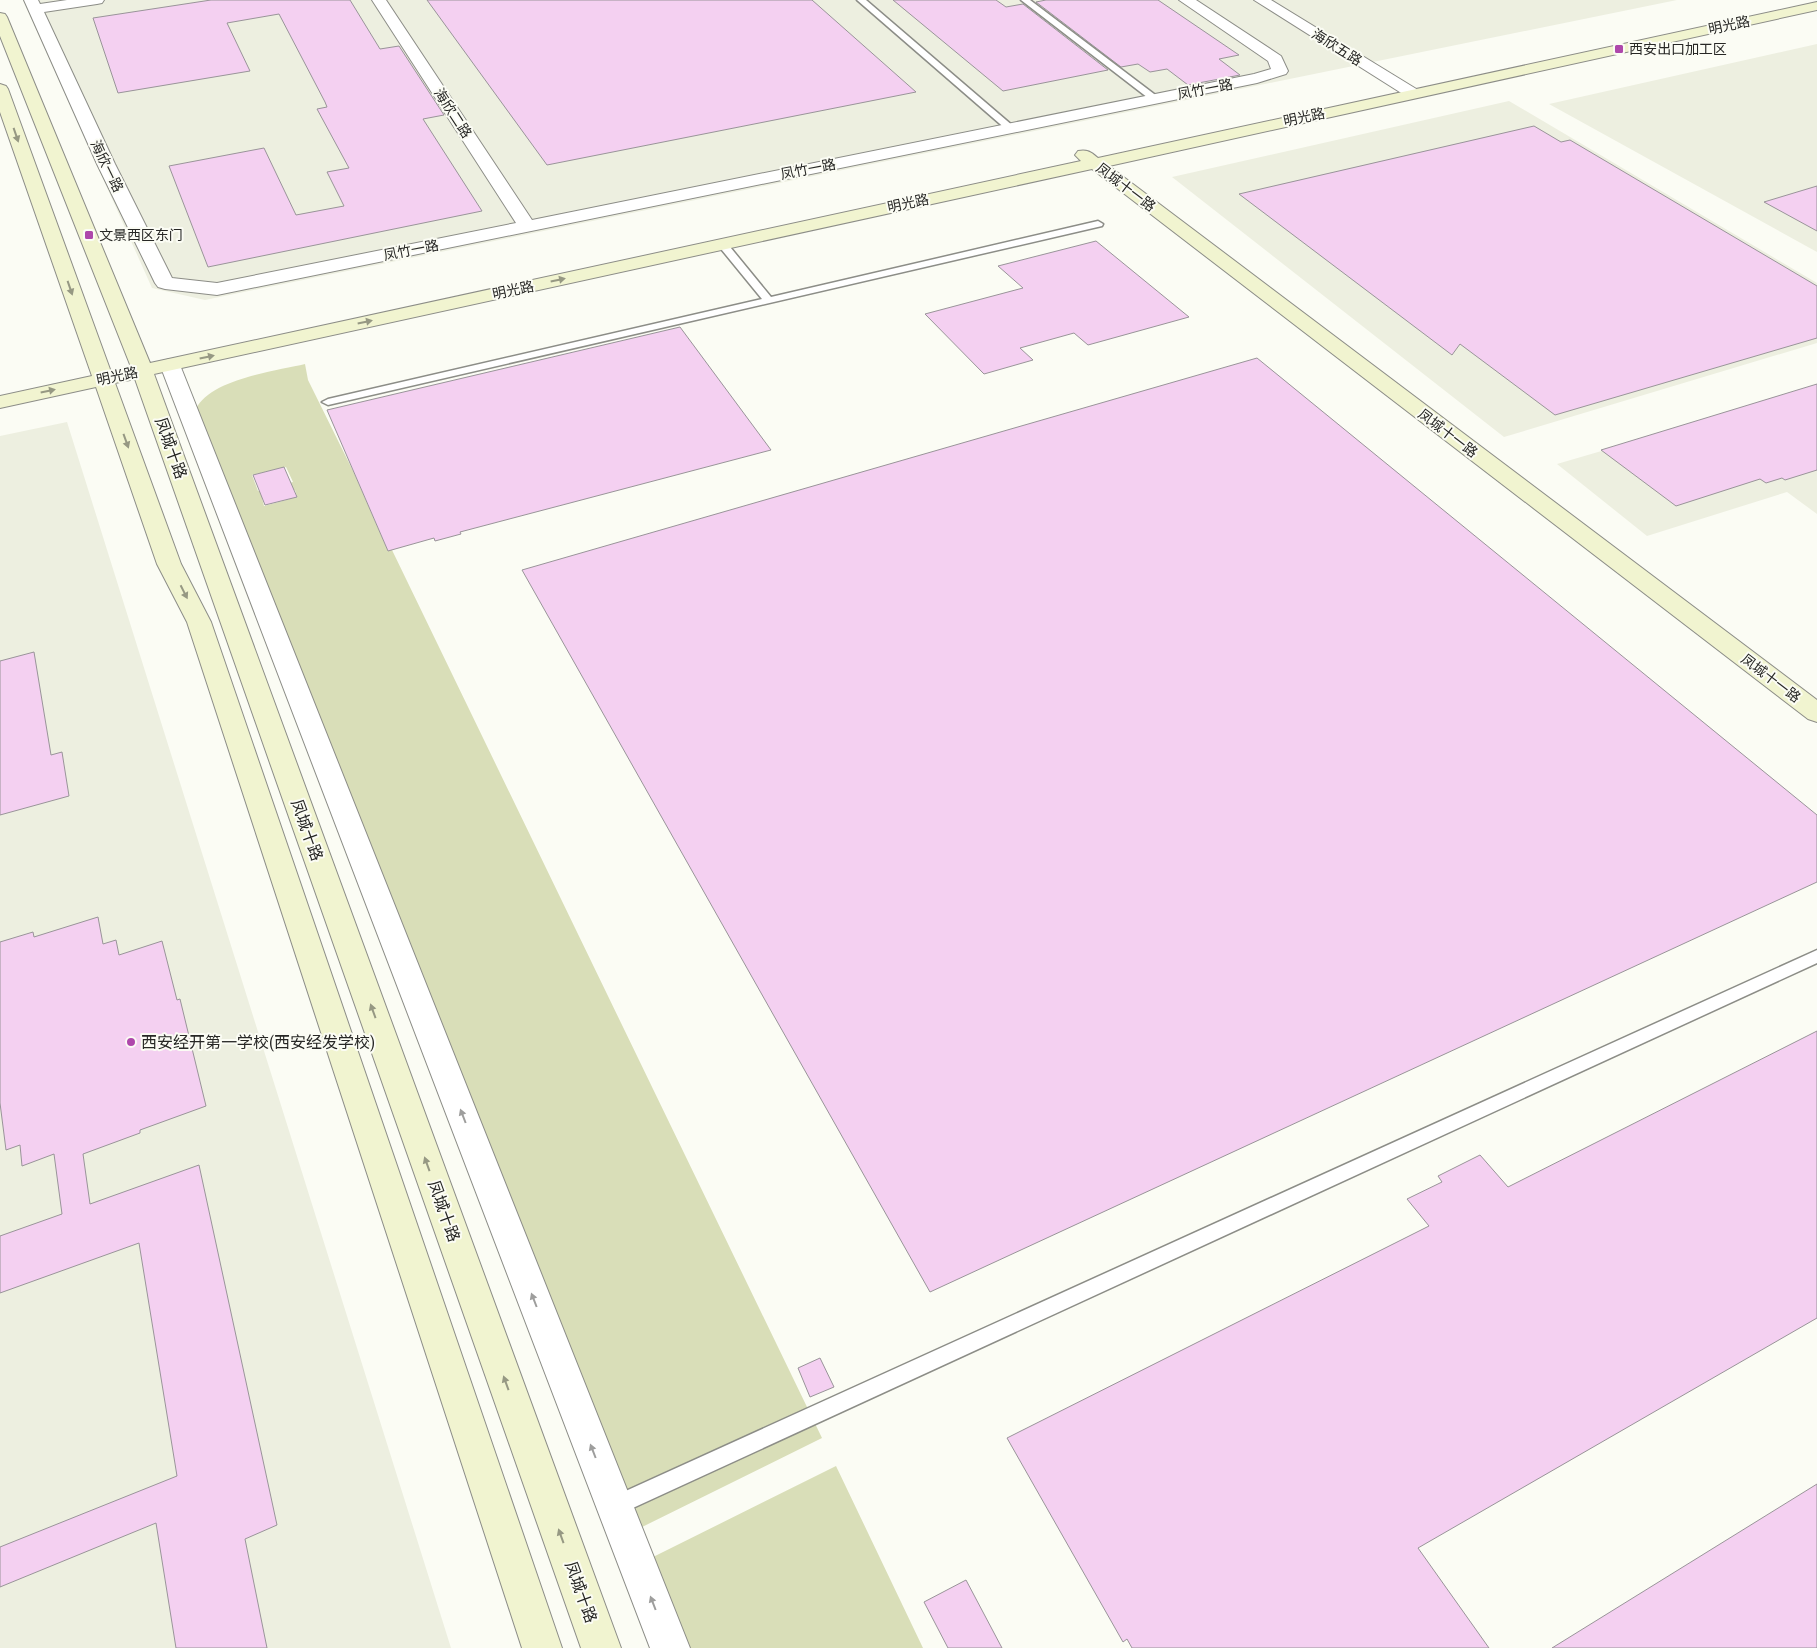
<svg xmlns="http://www.w3.org/2000/svg" width="1817" height="1648" viewBox="0 0 1817 1648" font-family="'Roboto Condensed','Noto Sans SC',sans-serif">
	<style>
		.built { fill: #edefe0 }
		.green { fill: #d9deb8; fill-rule: evenodd }
		.building { fill: #f4d0f1; stroke: #999499 }
		.lines { fill: none; stroke-linecap: round; stroke-linejoin: round }
		.lane-casing { stroke: #8c8d87; stroke-width: 3 }
		.street-casing { stroke: #8c8d87; stroke-width: 2 }
		.secondary-casing { stroke: #8c8d87; stroke-width: 2 }
		.lane { fill: #fff; fill-rule: evenodd }
		.street { fill: #fff; fill-rule: evenodd }
		.secondary { fill: #f1f4d0; fill-rule: evenodd }
		.oneway { fill: #969883 }
		.oneway2 { fill: #9e9e9d }
		.poi-dot { fill: #ae47ab; stroke: #fbfcf4; stroke-width: 2 }
		.labels { text-anchor: middle; dominant-baseline: central; stroke-width: 4; stroke-linejoin: round; paint-order: stroke }
		.far-street-label { font-size: 14px; fill: #272725; stroke: #fbfcf4 }
		.far-poi-label { font-size: 14px; fill: #272725; stroke: #fbfcf4; text-anchor: start }
		.street-label { font-size: 16px; fill: #272725; stroke: #fbfcf4 }
		.poi-label { font-size: 16px; fill: #272725; stroke: #fbfcf4; text-anchor: start }
	</style>
	<rect width="100%" height="100%" fill="#fbfcf4"/>
	<!-- built -->
	<path class="built" d="M23,0H1677L205,300L152,288Z
		M1817,44V252L1549,104Z
		M1509,101L1817,283V343L1504,437L1172,177Z
		M1817,388V514L1787,492L1647,536L1557,464Z
		M67,422L451,1648H0V436Z"/>
	<!-- green -->
	<path class="green" d="M305,364L308,380L354,473L388,551L392,550L822,1438L634,1531L196,409C210,379 276,371 305,364ZM286,467L293,482L258,491L252,475ZM295,490L297,497L264,506L262,498Z
		M836,1466L923,1648H675L643,1562Z"/>
	<!-- building -->
	<path class="building" d="M211,0H350L380,49L399,46L444,115L423,119L482,211L208,267L169,166L264,148L296,215L344,206L327,172L349,168L317,109L327,107L325,102L279,14L227,23L250,71L118,93L93,18Z
		M427,0H812L916,92L547,165Z
		M893,0H996L1006,7L1023,4L1108,70L1003,91Z
		M1046,0H1158L1239,55L1219,59L1240,75L1188,85L1167,69L1150,72L1138,64L1121,67L1036,2Z
		M1534,126L1561,142L1570,140L1817,286V338L1555,415L1460,344L1452,355L1239,194Z
		M1817,186V231L1764,202Z
		M1096,241L1189,317L1088,345L1074,333L1020,348L1033,360L984,374L925,314L1023,288L998,266Z
		M680,327L771,450L460,532L461,534L435,541L434,538L388,551L327,410Z
		M1257,358L1817,815V882L930,1292L522,570Z
		M1817,384V470L1785,480L1782,478L1766,483L1760,479L1676,506L1601,450Z
		M284,467L297,497L265,505L253,475Z
		M34,652L51,755L62,752L69,796L0,815V661Z
		M98,917L103,944L116,940L119,955L162,941L177,1000L180,999L206,1106L140,1130V1133L83,1154L90,1204L199,1165L277,1525L245,1539L267,1648H176L156,1523L0,1587V1547L177,1476L139,1243L0,1293V1236L62,1214L54,1154L22,1166L20,1145L6,1150L0,1103V942L33,932L34,937Z
		M1817,1031V1318L1418,1548L1489,1648H1132L1127,1639L1123,1642L1007,1438L1429,1226L1407,1199L1442,1182L1438,1176L1480,1155L1508,1187Z
		M820,1358L834,1387L810,1397L798,1368Z
		M1817,1484V1648H1552Z
		M966,1580L1002,1648H948L924,1602Z"/>
	<g class="lines">
		<!-- lane casing -->
		<g class="lane-casing">
			<path id="lane" d="M857,0H866L1013,126V130H1007Z
				M1021,0H1030L1158,97V101H1152Z
				M1098,221L1103,224L1102,226L328,405L322,402L328,399L762,299L717,244L722,241L726,242L771,297Z
				M1817,950V963L622,1513L615,1516L608,1513L605,1506L608,1499Z"/>
		</g>
		<!-- street casing -->
		<g class="street-casing">
			<path id="street" d="M24,0H38L40,4L67,0H104L102,3L97,4L44,12L115,164L172,278L217,283L516,223L372,0H386L532,220L1254,74L1271,69L1268,61L1179,0H1196L1281,56L1288,71L1286,74L1257,83L217,295L165,289L158,287L155,283L97,164Z
				M1254,0H1271L1418,90L1420,93L1418,96H1406Z
				M170,359L177,361L180,365L690,1648H650L160,365L163,361Z"/>
		</g>
		<!-- secondary casing -->
		<g class="secondary-casing">
			<path id="secondary" d="M1817,2V10L1109,166L1817,700V722L1808,719L1092,169L154,374L621,1648H581L135,379L115,383L181,564L211,622L562,1648H522L187,622L157,564L96,387L0,408V396L92,376L0,112V84L6,86L8,89L111,372L131,367L0,36V13L5,14L7,17L150,363L1081,161L1075,155L1078,151C1087,149 1091,152 1098,158Z"/>
		</g>
		<!-- lane -->
		<use href="#lane" class="lane"/>
		<!-- street -->
		<use href="#street" class="street"/>
		<!-- secondary -->
		<use href="#secondary" class="secondary"/>
	</g>
	<!-- one-way arrows -->
	<defs><path id="oneway-solid" d="M-6-.8H1V-3.2L6.5 0L1 3.2V.8H-6Z" transform="scale(1.25)"/></defs>
	<g class="oneway">
		<use href="#oneway-solid" transform="translate(16 135) rotate(71)"/>
		<use href="#oneway-solid" transform="translate(558 280) rotate(-12)"/>
		<use href="#oneway-solid" transform="translate(70 288) rotate(71)"/>
		<use href="#oneway-solid" transform="translate(365 322) rotate(-12)"/>
		<use href="#oneway-solid" transform="translate(207 357) rotate(-12)"/>
		<use href="#oneway-solid" transform="translate(48 391) rotate(-12)"/>
		<use href="#oneway-solid" transform="translate(126 441) rotate(70)"/>
		<use href="#oneway-solid" transform="translate(184 592) rotate(63)"/>
		<use href="#oneway-solid" transform="translate(373 1011) rotate(-110)"/>
		<use href="#oneway-solid" transform="translate(427 1164) rotate(-110)"/>
		<use href="#oneway-solid" transform="translate(506 1383) rotate(-110)"/>
		<use href="#oneway-solid" transform="translate(561 1536) rotate(-110)"/>
	</g>
	<g class="oneway2">
		<use href="#oneway-solid" transform="translate(463 1116) rotate(-111)"/>
		<use href="#oneway-solid" transform="translate(534 1300) rotate(-111)"/>
		<use href="#oneway-solid" transform="translate(593 1451) rotate(-111)"/>
		<use href="#oneway-solid" transform="translate(653 1603) rotate(-111)"/>
	</g>
	<!-- markers -->
	<g class="poi-dot">
		<rect x="1614" y="44" width="10" height="10" rx="2.5"/>
		<rect x="84" y="230" width="10" height="10" rx="2.5"/>
		<circle cx="131" cy="1042" r="5"/>
	</g>
	<g class="labels">
		<!-- far-street labels -->
		<g class="far-street-label">
			<text transform="translate(1729 25) rotate(-12)">明光路</text>
			<text transform="translate(1337 47) rotate(32)">海欣五路</text>
			<text transform="translate(1205 89) rotate(-11)">凤竹一路</text>
			<text transform="translate(453 113) rotate(57)">海欣二路</text>
			<text transform="translate(1304 117) rotate(-12)">明光路</text>
			<text transform="translate(107 166) rotate(64)">海欣一路</text>
			<text transform="translate(808 169) rotate(-11)">凤竹一路</text>
			<text transform="translate(1126 187) rotate(37)">凤城十一路</text>
			<text transform="translate(908 203) rotate(-12)">明光路</text>
			<text transform="translate(411 250) rotate(-11)">凤竹一路</text>
			<text transform="translate(513 290) rotate(-12)">明光路</text>
			<text transform="translate(117 376) rotate(-12)">明光路</text>
			<text transform="translate(1448 433) rotate(37)">凤城十一路</text>
			<text transform="translate(1771 678) rotate(37)">凤城十一路</text>
		</g>
		<!-- far-poi labels -->
		<g class="far-poi-label">
			<text x="1629" y="49">西安出口加工区</text>
			<text x="99" y="235">文景西区东门</text>
		</g>
		<!-- street labels -->
		<g class="street-label">
			<text transform="translate(171 448) rotate(70)">凤城十路</text>
			<text transform="translate(307 830) rotate(70)">凤城十路</text>
			<text transform="translate(444 1211) rotate(70)">凤城十路</text>
			<text transform="translate(581 1592) rotate(70)">凤城十路</text>
		</g>
		<!-- poi labels -->
		<g class="poi-label">
			<text x="141" y="1042">西安经开第一学校(西安经发学校)</text>
		</g>
	</g>
</svg>
